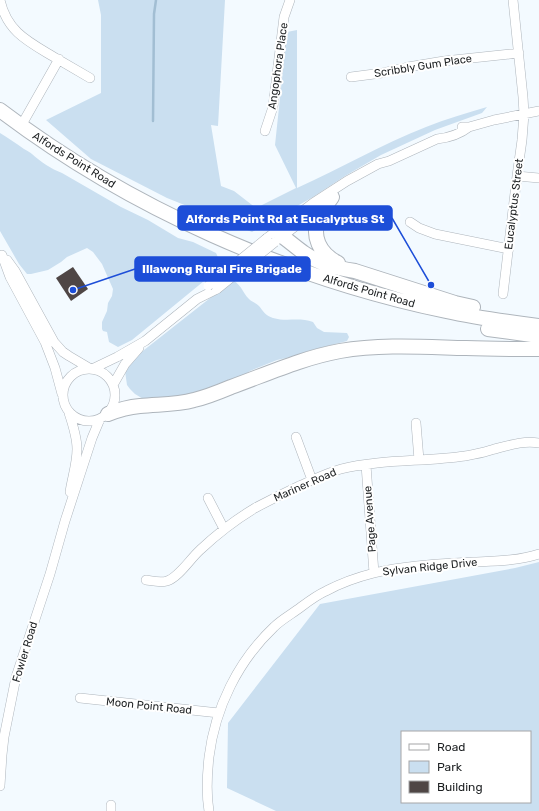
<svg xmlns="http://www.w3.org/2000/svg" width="539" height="811" viewBox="0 0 539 811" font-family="Rubik,sans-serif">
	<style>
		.green { fill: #cadff0; fill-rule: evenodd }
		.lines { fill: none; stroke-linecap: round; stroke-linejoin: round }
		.stream { stroke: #a2bed3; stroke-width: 2.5 }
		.building { fill: #4f4645 }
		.minor-casing { stroke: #aeb5bc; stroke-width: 10 }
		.highway-casing { stroke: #aeb5bc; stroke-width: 16 }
		.minor { stroke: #fff; stroke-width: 9 }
		.highway { stroke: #fff; stroke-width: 14 }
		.minor-bridge-casing { stroke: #aeb5bc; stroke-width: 10; stroke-linecap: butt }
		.minor-bridge { stroke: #fff; stroke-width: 9 }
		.labels { text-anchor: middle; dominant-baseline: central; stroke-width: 4; stroke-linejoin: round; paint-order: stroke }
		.street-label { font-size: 11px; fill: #1d2022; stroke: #fff }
		.leader { fill: none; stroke: #1d4ed8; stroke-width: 1.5 }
		.callout-dot { fill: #1d4ed8; stroke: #fff; stroke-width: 1.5 }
		.callout { fill: #1d4ed8; stroke: #1d4ed8; stroke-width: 1.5 }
		.callout-label { font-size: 12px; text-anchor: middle; font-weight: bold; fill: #fff }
	</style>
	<rect width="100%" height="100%" fill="#f3faff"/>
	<!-- green -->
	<path class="green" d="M98,0H225L218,126L211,125L221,186L234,191L256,208L296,188L275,145L287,32L297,30V188C340,169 382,144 426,127C446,119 467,113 487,107L482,113L435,130L381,155L345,176L313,197L252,232L167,198L91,159L46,120L101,93V15Z
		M0,133C8,138 16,143 24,149C27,151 30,152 32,154C41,162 51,169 62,173L121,207L148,220L178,238L193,242L216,253C220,260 218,266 215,272L132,340L118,347L109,342L107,332L103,331L102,329V322L107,311L108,303L112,296L113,289L102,264L93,252L87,248L67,257L61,262L48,270L31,274H27L19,264L0,231Z
		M233,280C243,287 242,292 249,299C252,302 256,303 259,306C263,311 266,316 273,318C286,322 300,317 313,322L317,328L324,332L347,333L349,337L347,341L308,351L299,355L277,360L267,364L250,371L247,373L239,377L194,395L145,400L135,394L130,389L127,385L125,371L139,354Z
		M539,562V811H276L227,788L228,723L320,604L515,568ZM402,732H530V802H402Z"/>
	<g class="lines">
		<!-- stream -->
		<path class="stream" d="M153,121L154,14L156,0"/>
	</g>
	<!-- building -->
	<path class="building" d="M73,267L88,289L71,301L56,278Z"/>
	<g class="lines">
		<!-- minor casing -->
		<g class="minor-casing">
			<path id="minor" d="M0,0C7,32 29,42 54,57C66,64 78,71 90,78
				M351,77L382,73L408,67L444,61L519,53
				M21,126L59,59
				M462,127H469L494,120L539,111
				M265,131L273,107L284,17L290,0
				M517,176L539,178
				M410,222L419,228L435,234L509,249
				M267,238L313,203L347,181L378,164L389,161L437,139C447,138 460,134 469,127
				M279,239L324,204
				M2,255L10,277L45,342L55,368L62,394
				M7,260L15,271L54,342L63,352L69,356L91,369
				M503,294L517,176L522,140L524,114L523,97L513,0
				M63 395a26 26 0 1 1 52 0a26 26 0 1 1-52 0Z
				M92,369L117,357L145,341L197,299L217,289
				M113,385L125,364L139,348
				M69,413C73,425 77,437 77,449C77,464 72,478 70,492
				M416,423L419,460
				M296,437L312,480
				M366,465L374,573
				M208,498L224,529
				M146,580C153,581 160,583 167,581C179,577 190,559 200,550C217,534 235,520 255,508C270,500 284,493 299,486C313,480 326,473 341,469C381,459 424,462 465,456C474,454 483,453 491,450C507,446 523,440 539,443
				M80,698L219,713
				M0,786L2,755L4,737L16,677L50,574L65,521L92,438L100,419
				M111,811V805
				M209,811C206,793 207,775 209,757C215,708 238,661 274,627C282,619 292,614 301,607C309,601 317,595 326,591C341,583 358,577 374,573C406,565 441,564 473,562C495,561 518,561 539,554"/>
		</g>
		<!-- highway casing -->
		<g class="highway-casing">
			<path id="highway" d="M0,110C129,208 288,278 446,311C477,318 508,322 539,326
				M332,197C328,203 323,209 320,216C310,236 320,254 338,263
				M282,236C290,242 297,248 304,253C319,264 337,268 355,271L455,303L473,307
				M488,329L539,336
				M108,414C118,410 129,407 140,406C158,404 176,405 194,400C207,397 219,392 231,387C267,374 302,358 340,351C382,344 424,347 466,348C491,349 515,349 539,349"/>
		</g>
		<!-- minor -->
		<use href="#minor" class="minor"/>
		<!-- highway -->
		<use href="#highway" class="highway"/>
		<!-- minor-bridge casing -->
		<g class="minor-bridge-casing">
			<path id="minor-bridge" d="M208,286L267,238
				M217,289L275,242"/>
		</g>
		<!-- minor-bridge -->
		<use href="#minor-bridge" class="minor-bridge"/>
	</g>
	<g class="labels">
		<!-- street labels -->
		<g class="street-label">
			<text transform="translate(278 66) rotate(-82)">Angophora Place</text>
			<text transform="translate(423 66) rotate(-9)">Scribbly Gum Place</text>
			<text transform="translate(74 160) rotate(32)">Alfords Point Road</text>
			<text transform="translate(514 204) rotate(-83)">Eucalyptus Street</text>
			<text transform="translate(369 291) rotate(16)">Alfords Point Road</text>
			<text transform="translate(305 485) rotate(-24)">Mariner Road</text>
			<text transform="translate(370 519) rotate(-94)">Page Avenue</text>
			<text transform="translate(430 567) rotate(-6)">Sylvan Ridge Drive</text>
			<text transform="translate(25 652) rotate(-73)">Fowler Road</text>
			<text transform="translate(149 706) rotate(6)">Moon Point Road</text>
		</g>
	</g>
	<!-- callouts -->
	<path class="leader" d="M431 285L392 218M73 290L135 269"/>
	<g class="callout-dot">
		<circle cx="431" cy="285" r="4"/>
		<circle cx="73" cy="290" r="4"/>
	</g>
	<g class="callout">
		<rect x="178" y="206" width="214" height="24" rx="4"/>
		<rect x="135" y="257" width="175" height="24" rx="4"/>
	</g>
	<g class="callout-label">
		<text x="285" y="223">Alfords Point Rd at Eucalyptus St</text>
		<text x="222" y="273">Illawong Rural Fire Brigade</text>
	</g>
	<!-- legend -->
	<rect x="401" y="731" width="130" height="72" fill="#ffffff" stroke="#a5a6a7"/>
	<rect x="409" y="744" width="20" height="6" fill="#ffffff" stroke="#a5a6a7"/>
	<text x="437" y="751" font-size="12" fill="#1d2022">Road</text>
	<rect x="409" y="761" width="20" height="12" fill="#cadff0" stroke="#a5a6a7"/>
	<text x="437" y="771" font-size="12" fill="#1d2022">Park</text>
	<rect x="409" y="781" width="20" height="12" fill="#4f4645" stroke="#a5a6a7"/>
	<text x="437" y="791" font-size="12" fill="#1d2022">Building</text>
</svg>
